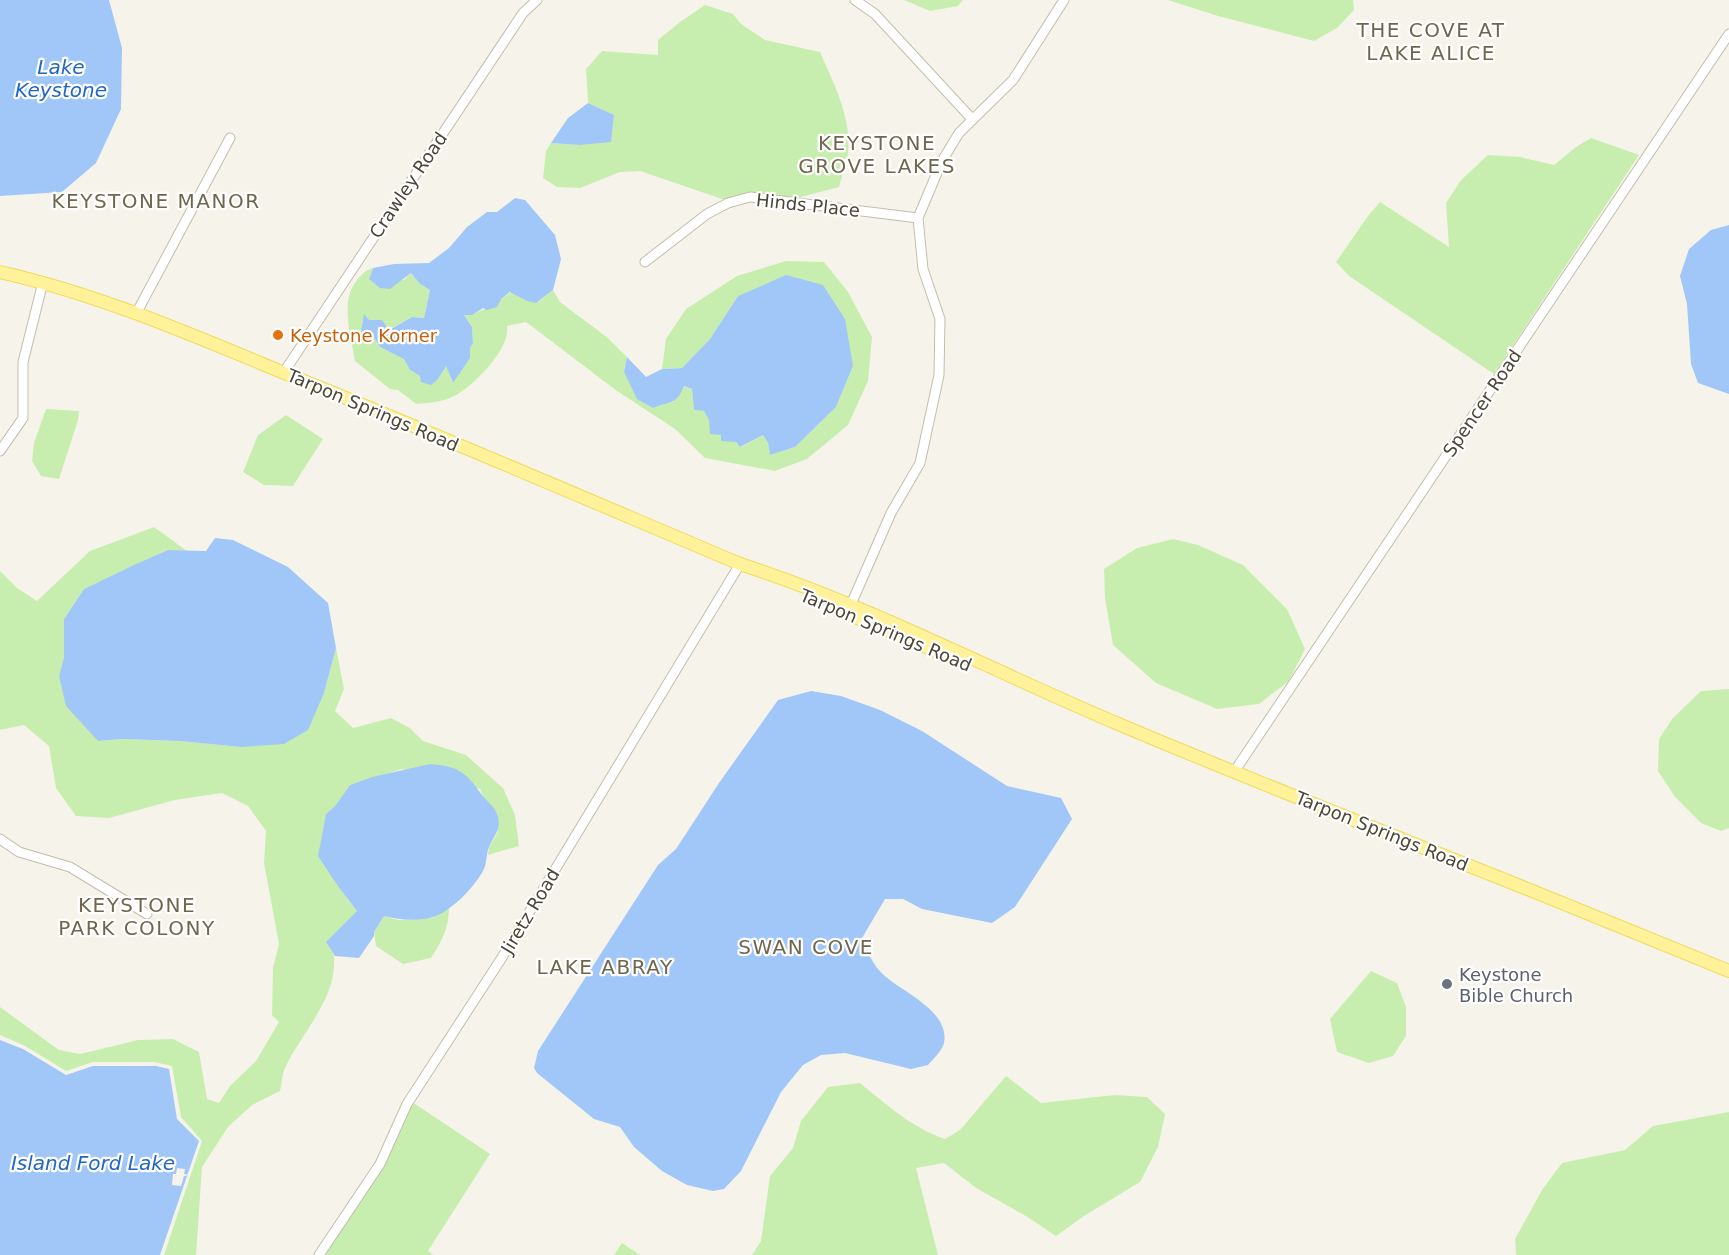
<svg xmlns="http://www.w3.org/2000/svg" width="1729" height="1255" viewBox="0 0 1729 1255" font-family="'DejaVu Sans',sans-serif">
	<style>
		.green { fill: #c8eeaf }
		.water { fill: #a1c7f8 }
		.pier { fill: #f6f4ea }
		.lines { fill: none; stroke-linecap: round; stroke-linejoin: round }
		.minor-casing { stroke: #c3beab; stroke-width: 11 }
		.major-casing { stroke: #f0db5e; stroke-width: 14 }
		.minor { stroke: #fff; stroke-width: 9 }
		.major { stroke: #fff29a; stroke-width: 12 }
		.food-dot { fill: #e8710a; stroke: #fff; stroke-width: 2 }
		.worship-dot { fill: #6b7280; stroke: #fff; stroke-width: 2 }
		.labels { text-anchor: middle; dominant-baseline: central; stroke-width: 4.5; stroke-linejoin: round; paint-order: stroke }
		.street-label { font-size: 18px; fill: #4b4637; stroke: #fff }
		.food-label { font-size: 18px; fill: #c56008; stroke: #fff; text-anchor: start }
		.worship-label { font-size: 18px; fill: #5b616d; stroke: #fff; text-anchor: start }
		.neighbourhood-label { font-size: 20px; letter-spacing: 1.5px; fill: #6f674d; stroke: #fff }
		.water-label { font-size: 20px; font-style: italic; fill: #2367c4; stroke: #fff }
	</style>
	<rect width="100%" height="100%" fill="#f6f4ea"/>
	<!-- green -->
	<path class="green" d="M904,0H963L958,6L930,11Z
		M1168,0H1353L1354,10L1337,28L1314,41L1218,16Z
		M705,5L733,14L741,24L765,40L820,52C835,87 854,121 847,160C845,169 841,178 839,187L797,198L751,193L725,200L640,171L620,172L580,188L557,187L543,178L546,151L551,143L579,145L613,115L588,103L586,69L602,51L658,55V40L680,22Z
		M1591,138L1639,155L1494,374L1349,276L1336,262L1368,216L1380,202L1449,247L1446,203L1461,180L1488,155L1520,157L1554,165L1576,147Z
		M786,261L824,262L848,292L872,337L868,381L848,425L807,459L775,471L705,458L675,429L617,391L526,322L507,326C511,349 472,388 452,397C442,402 428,403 416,404L398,390L390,389L355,361C351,336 339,299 358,279C363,273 366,270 373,268L369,279L404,280L411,273L420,284L430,290L424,318L412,317L388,330L361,332L372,335L380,347L405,359L410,370L420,376L438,379L446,365L452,382L470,358V348L473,343L472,327L464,315C480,314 498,302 511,292L538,302L553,290L560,302L608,338L627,357L624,372L653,408L666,402H673L683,386L692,389L694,410L704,411L721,435L736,442L741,447L763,435L768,443L770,455L795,447L836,407L853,366L738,296L710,339L682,368L662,369L666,339L686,309L737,276Z
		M46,409L79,411L78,420L59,479L41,476L32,461L34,443Z
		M286,415L323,439L293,486L264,485L243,472L258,435Z
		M154,527L187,551L168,550L84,589L64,619V657L59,676L98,741L122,739L181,741L241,747L324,693L336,648L344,689L335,711L353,728L391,718L410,728L423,741L466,755L503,788L515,815L519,846L488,855L489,847L498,832L480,789L402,769L350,785L335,806L326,814L340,889L357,911L327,942C329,947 334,953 334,958C337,999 301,1033 285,1068C282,1075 282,1083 280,1091L252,1105L228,1127L202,1167L196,1255H164L202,1141L181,1117L172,1066L154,1062H93L66,1071L25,1046L0,1035V1007L59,1050L80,1054L138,1040L173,1039L199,1052L207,1099L219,1103L230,1086L256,1061L279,1022L272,1015L273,968L279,944L264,863L266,831L248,806L222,793L175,800L109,818L76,816L56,788L49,746L24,725L0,730V571L17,588L37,601L90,551Z
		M1173,539L1198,545L1243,565L1287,609L1305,649L1289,681L1259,704L1217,709L1156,683L1113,645L1105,598L1104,569L1137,548Z
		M1729,689V828L1721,831L1701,823L1675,797L1658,771L1659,739L1672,719L1701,691Z
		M449,907C449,928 442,941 431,958L403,964L376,946L374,932L384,916L399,920L432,918Z
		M1371,971L1397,983L1406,1007V1036L1393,1056L1369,1063L1337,1052L1330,1019Z
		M1006,1076L1041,1103L1115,1095L1147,1097L1165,1114L1158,1147L1140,1182L1084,1216L1056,1236L1026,1216L976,1188L944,1163L916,1168L938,1255H752L761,1241L770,1176L793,1148L801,1121L828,1087L860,1083C886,1104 912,1128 945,1139L960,1130Z
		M412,1102L490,1154L428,1251L433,1255H324L383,1166Z
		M1729,1112V1255H1516L1515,1239L1542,1190L1562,1163L1625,1150L1653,1126Z
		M622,1243L640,1255H614Z"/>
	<!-- water -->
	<path class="water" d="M0,0H109L122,48L121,109L96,163L62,192L0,196Z
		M588,103L614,115L611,142L579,145L551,143L568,118Z
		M515,198L525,200L555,235L561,259L553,290L536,303L527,301L510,292L501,299L497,307L487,310L483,308L472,315H464L472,327L473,343L470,348V358L453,383L446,366L438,379L431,385L421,382L420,376L410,370L404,359L380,347L372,335L361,332L364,314L369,320H382L389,330L412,317L424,318L430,290L420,284L411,273L390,289L380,288L369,279L373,268L394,264L429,263L449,248L467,227L487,212H497Z
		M1729,225V394L1698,383L1691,364L1687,304L1680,276L1689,249L1711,230Z
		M786,275L823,285L845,319L853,366L836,407L795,447L770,455L768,443L763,435L740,447L736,442L721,441V435L710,434L709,420L704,411L694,410L692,389L684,386C676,406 671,400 653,408L637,399L624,372L627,357L646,377L662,369L682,368L710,339L738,296Z
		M215,538L233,540L288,567L328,603L336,648L324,693L308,730L284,744L241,747L180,741L122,739L98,741L66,706L59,676L64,657V619L84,589L134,565L168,550L206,551Z
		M811,691L841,696L880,710L922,731L1007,786L1061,798L1072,819L1015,907L992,923L922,909L903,899H885L862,938C868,953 873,966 886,977C905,993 950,1012 944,1043C942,1051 933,1059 928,1065L911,1069L845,1053L821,1055L803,1065L781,1092L741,1171L724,1189L713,1191L687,1185L662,1171L634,1147L620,1127L594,1119L537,1073L534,1068L538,1051L658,865L676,849L719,783L778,700Z
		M430,764C458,766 466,772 482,795C487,802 495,806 498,817C501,831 494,835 489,847C486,854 487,862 484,869C475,887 450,913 430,918C415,921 399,920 384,916L374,932V936L359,958L335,956L326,942L357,911L340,889L318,856L326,814L335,806L350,785L372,777Z
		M0,1040L23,1049L66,1075L93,1066H156L169,1069L177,1119L199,1141L160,1255H0Z"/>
	<!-- pier -->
	<path class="pier" d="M177,1168L185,1169L184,1174L190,1175L184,1176L181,1186L172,1185L173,1174H176Z"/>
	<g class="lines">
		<!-- minor casing -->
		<g class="minor-casing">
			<path id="minor" d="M855,0L875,14L972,119
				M645,262L707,214L728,203L750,197L918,218
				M137,312L230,138
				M284,372L523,13L537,0
				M0,451L23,418V362L43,282
				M849,609L891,513L920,463L939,375L940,319L923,269L918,218L942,161L959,133L1013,80L1064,0
				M1234,772L1729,34
				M0,839L19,852L70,867L147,914
				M319,1255L380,1164L407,1104L501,959L740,564"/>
		</g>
		<!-- major casing -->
		<g class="major-casing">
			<path id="major" d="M0,272C102,295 197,337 294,377C443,437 591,501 740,564C870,606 991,670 1116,723C1255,782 1395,836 1535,892C1600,918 1664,945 1729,971
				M836,609L959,661"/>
		</g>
		<!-- minor -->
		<use href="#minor" class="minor"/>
		<!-- major -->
		<use href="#major" class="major"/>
	</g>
	<!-- markers -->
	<circle class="food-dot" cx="278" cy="335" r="6"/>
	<circle class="worship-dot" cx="1447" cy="984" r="6"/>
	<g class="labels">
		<!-- street labels -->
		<g class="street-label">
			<text transform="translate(408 185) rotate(-56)">Crawley Road</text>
			<text transform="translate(808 205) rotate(6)">Hinds Place</text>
			<text transform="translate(1482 403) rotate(-56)">Spencer Road</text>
			<text transform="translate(373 410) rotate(23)">Tarpon Springs Road</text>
			<text transform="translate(886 630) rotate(23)">Tarpon Springs Road</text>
			<text transform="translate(1382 831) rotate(22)">Tarpon Springs Road</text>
			<text transform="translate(530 911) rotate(-59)">Jiretz Road</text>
		</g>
		<!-- food labels -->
		<g class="food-label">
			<text x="290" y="335">Keystone Korner</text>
		</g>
		<!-- worship labels -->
		<g class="worship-label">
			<text x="1459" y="974">Keystone<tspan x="1459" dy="21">Bible Church</tspan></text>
		</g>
		<!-- neighbourhood labels -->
		<g class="neighbourhood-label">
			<text x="1431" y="30">THE COVE AT<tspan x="1431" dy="23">LAKE ALICE</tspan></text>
			<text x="877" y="143">KEYSTONE<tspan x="877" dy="23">GROVE LAKES</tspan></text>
			<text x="156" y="201">KEYSTONE MANOR</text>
			<text x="137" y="905">KEYSTONE<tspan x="137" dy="23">PARK COLONY</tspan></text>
			<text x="806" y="947">SWAN COVE</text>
			<text x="605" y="967">LAKE ABRAY</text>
		</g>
		<!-- water labels -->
		<g class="water-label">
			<text x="61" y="67">Lake<tspan x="61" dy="23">Keystone</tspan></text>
			<text x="93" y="1163">Island Ford Lake</text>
		</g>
	</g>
</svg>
